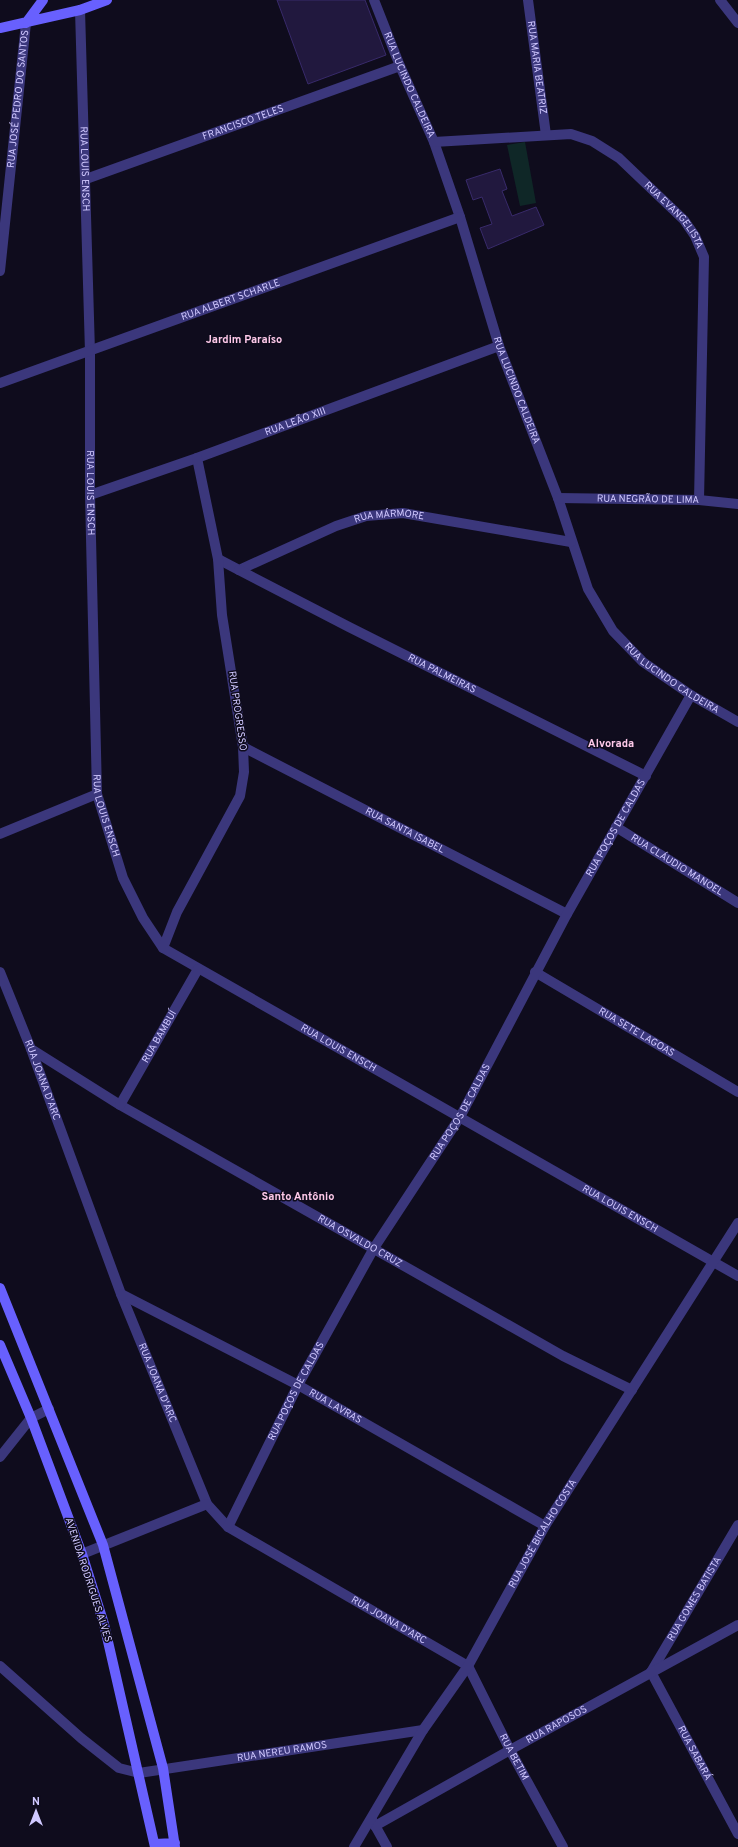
<svg xmlns="http://www.w3.org/2000/svg" width="738" height="1847" viewBox="0 0 738 1847" font-family="Overpass,sans-serif">
	<style>
		.green { fill: #0f2727 }
		.building { fill: #21183e; stroke: #382a6a }
		.lines { fill: none; stroke-linecap: round; stroke-linejoin: round }
		.street { stroke: #3b377c; stroke-width: 10 }
		.secondary { stroke: #6860fe; stroke-width: 10 }
		.labels { text-anchor: middle; dominant-baseline: central; stroke-width: 3; stroke-linejoin: round; paint-order: stroke }
		.street-label { font-size: 10px; fill: #d0c8ff; stroke: #0f0c1d }
		.neighbourhood-label { font-size: 11px; font-weight: bold; fill: #ffcaea; stroke: #0f0c1d }
	</style>
	<rect width="100%" height="100%" fill="#0f0c1d"/>
	<!-- green -->
	<path class="green" d="M525,142L536,203L520,206L507,145Z"/>
	<!-- building -->
	<path class="building" d="M277,0H365L386,55L308,84Z
		M500,169L507,189L502,191L512,216L536,207L544,225L488,249L480,228L492,224L482,197L473,200L466,180Z"/>
	<g class="lines">
		<!-- street -->
		<g class="street">
			<path id="s1" d="M374,0L400,66L434,142L460,217L499,346L558,498L588,589L613,631L643,662L691,695L738,722"/>
			<path id="s2" d="M528,0L546,135"/>
			<path d="M720,0L738,23"/>
			<path id="s3" d="M80,10L90,352V495L97,794L123,878L143,918L163,948L738,1276"/>
			<path id="s4" d="M434,142L571,134L592,141L619,158L684,220L695,236L704,257L699,500"/>
			<path id="s5" d="M86,179L400,66"/>
			<path id="s6" d="M0,271L26,23"/>
			<path id="s7" d="M0,383L460,217"/>
			<path id="s8" d="M90,495L197,458L499,346"/>
			<path id="s9" d="M558,498L699,500L738,504"/>
			<path id="s10" d="M218,559L239,570L336,526L366,516L403,513L571,542"/>
			<path id="s11" d="M239,570L349,627L646,776"/>
			<path id="s12" d="M243,747L567,914"/>
			<path id="s13" d="M616,827L738,903"/>
			<path d="M0,834L97,794"/>
			<path d="M163,948L177,912L240,796L244,772L243,747L222,615L218,559L197,458"/>
			<path id="s14" d="M0,972L31,1049L121,1294L207,1504L228,1527L468,1666"/>
			<path id="s15" d="M535,972L738,1092"/>
			<path id="s16" d="M31,1049L120,1105L563,1356L632,1390"/>
			<path id="s17" d="M120,1105L198,969"/>
			<path id="s18" d="M121,1294L298,1385L545,1526"/>
			<path d="M0,1457L31,1418L49,1409"/>
			<path id="s19" d="M228,1527L298,1385L374,1248L460,1117L567,914L691,695"/>
			<path d="M82,1554L207,1504"/>
			<path id="s20" d="M0,1666L81,1738L119,1768L139,1773L423,1730"/>
			<path id="s21" d="M468,1666L510,1750L563,1847"/>
			<path id="s22" d="M651,1672L738,1834"/>
			<path id="s23" d="M651,1672L738,1525"/>
			<path d="M372,1820L387,1847"/>
			<path id="s24" d="M375,1826L510,1750L738,1625"/>
			<path id="s25" d="M354,1847L423,1730L468,1666L545,1526L738,1223"/>
		</g>
		<!-- secondary -->
		<path class="secondary" d="M26,23L43,0
			M0,28L80,10L107,0
			M0,1288L103,1545L163,1768L175,1847
			M0,1345L31,1418L82,1554L104,1624L155,1847
			M155,1844L175,1843"/>
	</g>
	<g class="labels">
		<!-- street labels -->
		<g class="street-label">
			<text stroke="none"><textPath href="#s2" startOffset="68">RUA MARIA BEATRIZ</textPath></text>
			<text stroke="none"><textPath href="#s1" startOffset="92">RUA LUCINDO CALDEIRA</textPath></text>
			<text stroke="none"><textPath href="#s6" startOffset="173">RUA JOSÉ PEDRO DO SANTOS</textPath></text>
			<text stroke="none"><textPath href="#s5" startOffset="167">FRANCISCO TELES</textPath></text>
			<text stroke="none"><textPath href="#s3" startOffset="159">RUA LOUIS ENSCH</textPath></text>
			<text stroke="none"><textPath href="#s4" startOffset="271">RUA EVANGELISTA</textPath></text>
			<text stroke="none"><textPath href="#s7" startOffset="245">RUA ALBERT SCHARLE</textPath></text>
			<text stroke="none"><textPath href="#s1" startOffset="416">RUA LUCINDO CALDEIRA</textPath></text>
			<text stroke="none"><textPath href="#s8" startOffset="218">RUA LEÃO XIII</textPath></text>
			<text stroke="none"><textPath href="#s3" startOffset="483">RUA LOUIS ENSCH</textPath></text>
			<text stroke="none"><textPath href="#s9" startOffset="90">RUA NEGRÃO DE LIMA</textPath></text>
			<text stroke="none"><textPath href="#s10" startOffset="185">RUA MÁRMORE</textPath></text>
			<text stroke="none"><textPath href="#s11" startOffset="228">RUA PALMEIRAS</textPath></text>
			<text stroke="none"><textPath href="#s1" startOffset="752">RUA LUCINDO CALDEIRA</textPath></text>
			<text transform="translate(237 711) rotate(82)">RUA PROGRESSO</text>
			<text stroke="none"><textPath href="#s3" startOffset="807">RUA LOUIS ENSCH</textPath></text>
			<text stroke="none"><textPath href="#s19" startOffset="800">RUA POÇOS DE CALDAS</textPath></text>
			<text stroke="none"><textPath href="#s12" startOffset="182">RUA SANTA ISABEL</textPath></text>
			<text stroke="none"><textPath href="#s13" startOffset="72">RUA CLÁUDIO MANOEL</textPath></text>
			<text stroke="none"><textPath href="#s15" startOffset="118">RUA SETE LAGOAS</textPath></text>
			<text stroke="none"><textPath href="#s17" startOffset="79">RUA BAMBUÍ</textPath></text>
			<text stroke="none"><textPath href="#s3" startOffset="1155">RUA LOUIS ENSCH</textPath></text>
			<text stroke="none"><textPath href="#s14" startOffset="116">RUA JOANA D'ARC</textPath></text>
			<text stroke="none"><textPath href="#s19" startOffset="476">RUA POÇOS DE CALDAS</textPath></text>
			<text stroke="none"><textPath href="#s3" startOffset="1479">RUA LOUIS ENSCH</textPath></text>
			<text stroke="none"><textPath href="#s16" startOffset="381">RUA OSVALDO CRUZ</textPath></text>
			<text stroke="none"><textPath href="#s14" startOffset="440">RUA JOANA D'ARC</textPath></text>
			<text stroke="none"><textPath href="#s19" startOffset="152">RUA POÇOS DE CALDAS</textPath></text>
			<text stroke="none"><textPath href="#s18" startOffset="242">RUA LAVRAS</textPath></text>
			<text stroke="none"><textPath href="#s25" startOffset="366">RUA JOSÉ BICALHO COSTA</textPath></text>
			<text transform="translate(88 1580) rotate(72)">AVENIDA RODRIGUES ALVES</text>
			<text stroke="none"><textPath href="#s23" startOffset="85">RUA GOMES BATISTA</textPath></text>
			<text stroke="none"><textPath href="#s14" startOffset="788">RUA JOANA D'ARC</textPath></text>
			<text stroke="none"><textPath href="#s24" startOffset="208">RUA RAPOSOS</textPath></text>
			<text stroke="none"><textPath href="#s20" startOffset="322">RUA NEREU RAMOS</textPath></text>
			<text stroke="none"><textPath href="#s22" startOffset="92">RUA SABARÁ</textPath></text>
			<text stroke="none"><textPath href="#s21" startOffset="102">RUA BETIM</textPath></text>
		</g>
		<!-- neighbourhood labels -->
		<g class="neighbourhood-label">
			<text x="244" y="340">Jardim Paraíso</text>
			<text x="611" y="744">Alvorada</text>
			<text x="298" y="1197">Santo Antônio</text>
		</g>
	</g>
	<!-- north arrow -->
	<g transform="translate(36 1811)" stroke="#0f0c1d" stroke-width="3" paint-order="stroke">
	<path d="M0-3L7 15L0 10L-7 15Z" fill="#d0c8ff"/>
	<text y="-6" font-size="11" font-weight="bold" text-anchor="middle" fill="#d0c8ff">N</text>
	</g>
</svg>
